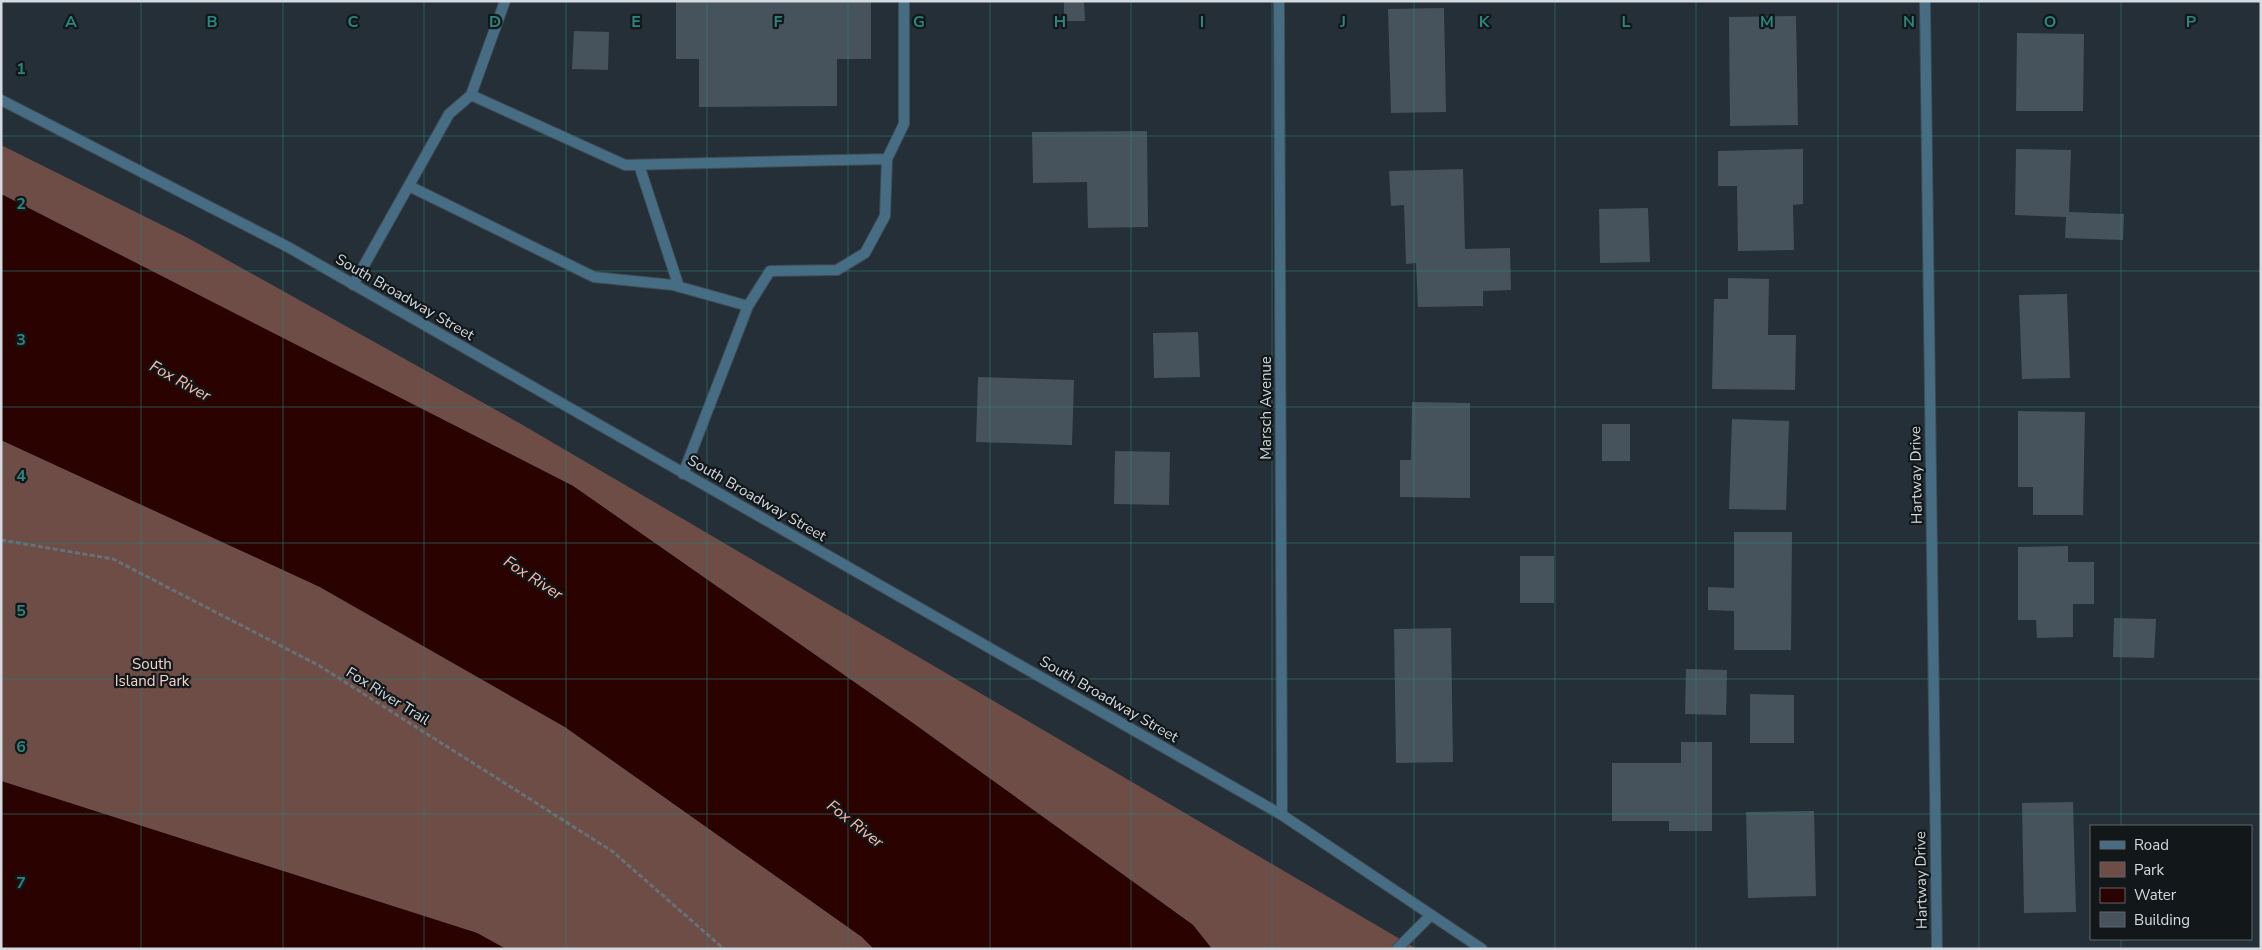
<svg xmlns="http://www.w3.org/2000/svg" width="2262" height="950" viewBox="0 0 2262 950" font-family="'Nunito Sans',sans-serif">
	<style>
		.green { fill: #6e4d46 }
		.water { fill: #2a0300 }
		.building { fill: #47535c }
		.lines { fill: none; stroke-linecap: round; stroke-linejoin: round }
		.service-casing { stroke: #404b52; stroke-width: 12 }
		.minor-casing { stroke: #404b52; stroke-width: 12 }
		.tertiary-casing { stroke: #404b52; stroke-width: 12 }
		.path { stroke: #677177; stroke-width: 3; stroke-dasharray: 5 2.5; stroke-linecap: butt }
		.service { stroke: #476d85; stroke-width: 10 }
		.minor { stroke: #476d85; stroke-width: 10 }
		.tertiary { stroke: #476d85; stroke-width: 10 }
		.grid { fill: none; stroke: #2d857f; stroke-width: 1; stroke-opacity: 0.55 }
		.labels { text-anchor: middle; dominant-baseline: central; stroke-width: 4.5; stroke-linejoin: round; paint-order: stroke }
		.street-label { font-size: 15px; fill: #d4dbe0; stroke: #12171a }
		.park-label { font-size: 15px; fill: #f5d3cb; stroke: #12171a }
		.water-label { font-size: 16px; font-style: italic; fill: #febdae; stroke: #12171a }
		.grid-label { font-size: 16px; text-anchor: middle; font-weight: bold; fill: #2d857f; stroke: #12171a; stroke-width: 4.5; stroke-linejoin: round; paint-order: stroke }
	</style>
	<rect width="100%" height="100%" fill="#242f37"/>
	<!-- green -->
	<path class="green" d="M1,145L188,238L521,424L1417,949H1212L1193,925L910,721L573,486L1,194Z
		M1,440L320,587L565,727L862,937L874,949H506L477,933L1,781Z"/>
	<!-- water -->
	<path class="water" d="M1,194L573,486L910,721L1193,925L1212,949H874L862,937L565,727L320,587L1,440Z
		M1,781L477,933L506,949H1Z"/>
	<!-- building -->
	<path class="building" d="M676,1H871V59H837V106L699,107V59H676Z
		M1064,1H1084L1085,21H1064Z
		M1444,8L1446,112L1391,113L1388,9Z
		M1796,16L1798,125L1730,126L1729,17Z
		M574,31L609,32L608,70L572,69Z
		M2017,33L2084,34L2083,111H2016Z
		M1147,131L1148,227L1088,228L1087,182L1033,183L1032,132Z
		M1803,149V204L1793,205L1794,250L1738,251L1737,186H1718V151Z
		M2016,149L2071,150L2069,212L2124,214L2123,240L2065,238L2066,217L2015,215Z
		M1463,169L1465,249L1510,248L1511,290L1483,291V306L1418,307L1416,263L1406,264L1404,205L1391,206L1389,171Z
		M1648,208L1650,262L1600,263L1599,209Z
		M1728,278L1769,279L1768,335H1796L1795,390L1712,389L1714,299H1728Z
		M2067,294L2070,378L2022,379L2019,295Z
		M1198,332L1200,377L1154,378L1153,333Z
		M978,377L1074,380L1072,445L976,442Z
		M1412,402L1470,403V498L1400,497V460H1411Z
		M2018,411L2085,412L2083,515H2033V487H2018Z
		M1732,419L1789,421L1786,510L1729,509Z
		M1602,424H1630V461H1602Z
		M1115,451L1170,452L1169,505L1114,504Z
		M1734,532H1792L1791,650H1734V611L1708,610V587L1734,588Z
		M2068,546V562H2094V604H2073V637L2037,638L2036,620H2018V547Z
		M1520,556H1554V603H1520Z
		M2114,618L2156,619L2154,658L2113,657Z
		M1451,628L1453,762L1396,763L1394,629Z
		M1686,669L1727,670L1726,715L1685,714Z
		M1750,694L1794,695V743H1750Z
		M1681,742H1712V831H1669V821H1612V763H1681Z
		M2073,802L2076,912L2024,913L2022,803Z
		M1814,811L1816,896L1748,898L1746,812Z"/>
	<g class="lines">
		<!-- service casing -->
		<g class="service-casing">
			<path id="service" d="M471,95L625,165L887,159
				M639,165L679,287
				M409,186L594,277L673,285L748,306
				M353,285L449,114L471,95L505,1
				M683,474L748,306L770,271L837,270L865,253L885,216L887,159L904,124V1
				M1397,949L1431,915"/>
		</g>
		<!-- minor casing -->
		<g class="minor-casing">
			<path id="minor" d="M1279,1L1282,815
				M1925,1L1937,949"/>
		</g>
		<!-- tertiary casing -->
		<g class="tertiary-casing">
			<path id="tertiary" d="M1,100L288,247L1282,815L1482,949"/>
		</g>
		<!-- path -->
		<path class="path" d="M1,540L113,559L318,665L612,851L724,949"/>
		<!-- service -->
		<use href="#service" class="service"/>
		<!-- minor -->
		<use href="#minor" class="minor"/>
		<!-- tertiary -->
		<use href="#tertiary" class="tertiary"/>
	</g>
	<!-- grid -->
	<path class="grid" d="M141,1V949M283,1V949M424,1V949M566,1V949M707,1V949M848,1V949M990,1V949M1131,1V949M1272,1V949M1414,1V949M1555,1V949M1696,1V949M1838,1V949M1979,1V949M2121,1V826M1,136H2261M1,271H2261M1,407H2261M1,543H2261M1,679H2261M1,814H2261M2121,939V949"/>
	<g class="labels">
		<!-- street labels -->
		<g class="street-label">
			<text transform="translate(405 297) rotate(30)">South Broadway Street</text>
			<text transform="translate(1266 408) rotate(-90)">Marsch Avenue</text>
			<text transform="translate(1916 475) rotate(-91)">Hartway Drive</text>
			<text transform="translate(757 498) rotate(30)">South Broadway Street</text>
			<text transform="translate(388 696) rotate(32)">Fox River Trail</text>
			<text transform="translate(1109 699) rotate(30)">South Broadway Street</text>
			<text transform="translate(1921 880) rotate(-91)">Hartway Drive</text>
		</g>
		<!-- park labels -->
		<g class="park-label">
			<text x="152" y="664">South<tspan x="152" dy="17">Island Park</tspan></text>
		</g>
		<!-- water labels -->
		<g class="water-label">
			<text transform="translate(180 381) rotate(29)">Fox River</text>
			<text transform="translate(533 578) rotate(33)">Fox River</text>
			<text transform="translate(855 824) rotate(38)">Fox River</text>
		</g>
	</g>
	<g class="grid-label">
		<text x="71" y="27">A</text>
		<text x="212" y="27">B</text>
		<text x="353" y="27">C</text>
		<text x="495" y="27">D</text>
		<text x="636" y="27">E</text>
		<text x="778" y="27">F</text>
		<text x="919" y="27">G</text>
		<text x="1060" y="27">H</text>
		<text x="1202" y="27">I</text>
		<text x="1343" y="27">J</text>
		<text x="1484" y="27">K</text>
		<text x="1626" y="27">L</text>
		<text x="1767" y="27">M</text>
		<text x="1909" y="27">N</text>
		<text x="2050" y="27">O</text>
		<text x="2191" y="27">P</text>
		<text x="21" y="74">1</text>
		<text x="21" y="209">2</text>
		<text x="21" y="345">3</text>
		<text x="21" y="481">4</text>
		<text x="21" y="616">5</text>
		<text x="21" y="752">6</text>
		<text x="21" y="888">7</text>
	</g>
	<!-- border -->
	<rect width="2262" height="950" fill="none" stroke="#d4dbe0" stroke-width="5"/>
	<!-- legend -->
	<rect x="2090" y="825" width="162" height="115" fill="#12171a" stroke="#606569"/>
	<rect x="2100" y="841" width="25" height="8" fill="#476d85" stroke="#606569"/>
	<text x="2134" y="850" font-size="15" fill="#d4dbe0">Road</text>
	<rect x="2100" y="862" width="25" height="15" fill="#6e4d46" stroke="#606569"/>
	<text x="2134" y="875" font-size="15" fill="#d4dbe0">Park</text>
	<rect x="2100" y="888" width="25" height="15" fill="#2a0300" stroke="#606569"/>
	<text x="2134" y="900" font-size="15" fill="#d4dbe0">Water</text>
	<rect x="2100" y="912" width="25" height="15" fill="#47535c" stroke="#606569"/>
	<text x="2134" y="925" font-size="15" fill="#d4dbe0">Building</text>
</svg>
